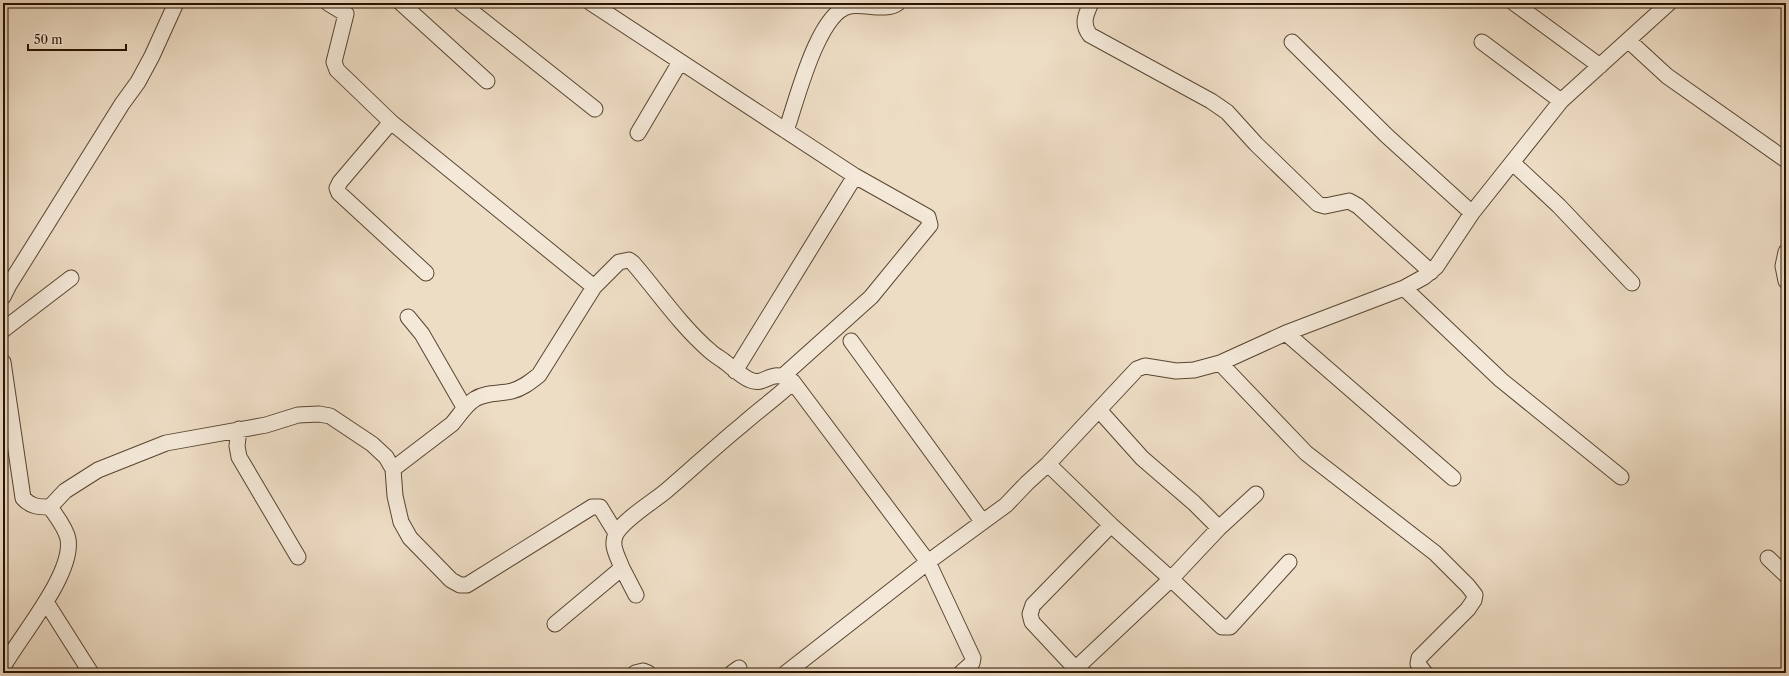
<svg xmlns="http://www.w3.org/2000/svg" width="1789" height="676" viewBox="0 0 1789 676" font-family="'Libre Caslon Text',serif">
	<style>
		.lines { fill: none; stroke-linecap: round; stroke-linejoin: round }
		.street-casing { stroke: #594531; stroke-width: 17 }
		.street { stroke: #f4e9d9; stroke-width: 15 }
	</style>
	<rect width="100%" height="100%" fill="#eeddc5"/>
	<filter id="stains"><feTurbulence type="fractalNoise" baseFrequency=".005" numOctaves="4"/><feColorMatrix values="0 0 0 0 .2 0 0 0 0 .09 0 0 0 0 .02 0 0 0 .5 -.17"/></filter>
	<radialGradient id="worn" r=".72"><stop offset=".6" stop-color="#630" stop-opacity="0"/><stop offset="1" stop-color="#630" stop-opacity=".3"/></radialGradient>
	<g class="lines">
		<!-- street casing -->
		<g class="street-casing">
			<path id="street" d="M328,3L346,14L334,62L337,70L391,122L340,182L337,188L339,193L426,273
				M401,3L487,81
				M461,3L595,109
				M591,3L855,176L735,371
				M1091,3C1086,14 1081,24 1090,35L1211,101L1227,112L1256,144L1318,204L1325,206L1349,201L1358,206L1431,272
				M1514,3L1600,66
				M1629,41L1667,76L1786,160
				M1292,42L1387,136L1472,213
				M1482,42L1561,101
				M391,122L594,287
				M786,131C796,103 818,11 850,6C864,3 886,12 898,3
				M638,133L680,62
				M1513,163L1559,206L1632,283
				M1786,252L1783,266L1786,281
				M1404,288L1501,380L1621,477
				M3,297L9,285L122,104L138,82L152,56L176,3
				M408,317L422,334L464,407
				M3,330L71,278
				M1286,333L1453,478
				M851,341L982,521
				M3,362L23,498C31,507 39,507 50,507C56,516 66,528 68,539C74,574 20,636 3,667
				M1220,363L1306,453L1435,553L1468,586L1475,595L1474,600L1468,609L1419,658L1418,664L1425,673
				M784,375L871,297L930,225L928,217L855,176
				M1099,410L1142,458L1194,503L1219,528L1171,579L1222,627H1230L1289,562
				M239,429L237,446L239,457L298,557
				M1048,464L1111,525L1171,579L1071,673
				M393,469L452,424C460,415 465,405 475,399C486,392 500,394 512,391C523,388 530,382 539,375L594,287L619,262L629,260L633,263C658,292 681,326 710,351C714,355 720,358 725,362C733,368 741,376 750,380C767,387 770,366 793,382L928,562L973,658L972,663L961,673
				M50,507L65,491L98,470L166,443L266,425L298,415L319,414L330,416L372,444L386,457L393,469L395,496L401,522L410,538L451,580L460,585H467L592,507H600L616,533
				M1219,528L1256,494
				M1768,558L1786,575
				M622,568L636,595
				M46,602L91,673
				M555,624L622,568C618,557 610,545 616,534C623,520 654,501 666,491C692,469 716,446 742,425C759,410 777,397 793,382
				M1075,668L1032,622L1030,614L1033,605L1111,525
				M635,673L643,671L648,673
				M732,673L739,668
				M786,673L928,562L1006,505L1027,483L1048,464L1137,369L1145,366L1176,371L1194,370L1220,363L1286,333L1404,288L1424,277L1436,267L1472,213L1561,101L1669,3"/>
		</g>
		<!-- street -->
		<use href="#street" class="street"/>
	</g>
	<!-- margin -->
	<rect width="1789" height="676" fill="none" stroke="#eeddc5" stroke-width="16"/>
	<rect x="4" y="4" width="1781" height="668" fill="none" stroke="#271200" stroke-width="2"/>
	<rect x="8" y="8" width="1773" height="660" fill="none" stroke="#271200"/>
	<!-- scale -->
	<path d="M28 44v6h98v-6" fill="none" stroke="#271200" stroke-width="2"/>
	<text x="34" y="44" font-size="12" fill="#271200" stroke="#f4e9d9" stroke-width="3" paint-order="stroke">50 m</text>
	<rect width="100%" height="100%" filter="url(#stains)"/>
	<rect width="100%" height="100%" fill="url(#worn)"/>
</svg>
